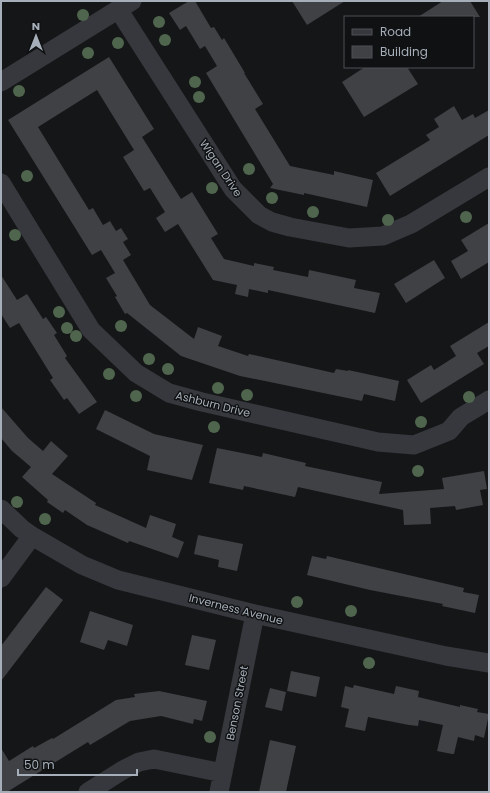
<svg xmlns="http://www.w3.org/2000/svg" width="490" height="793" viewBox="0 0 490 793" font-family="Poppins,sans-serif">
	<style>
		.building { fill: #3f4145 }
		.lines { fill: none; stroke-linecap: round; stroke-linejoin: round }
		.minor { stroke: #36383d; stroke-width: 19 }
		.tree { fill: #50654e }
		.labels { text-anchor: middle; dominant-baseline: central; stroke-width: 3; stroke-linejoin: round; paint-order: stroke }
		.street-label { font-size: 11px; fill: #a6afb9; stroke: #101112 }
	</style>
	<rect width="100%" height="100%" fill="#151617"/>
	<!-- building -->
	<path class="building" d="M189,1H195L211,28L214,27L222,40L224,38L245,73H244L263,104L255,109L290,166L334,175V171L373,180L367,207L304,193V195L270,188L273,184L206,73L217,66L205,46L200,49L186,26L180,30L169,13Z
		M292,1H345L307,25Z
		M443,1H470L480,17H418Z
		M109,57L154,129L142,137L181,199L192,192L218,234L211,238L224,259L254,266V263L274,267L273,270L308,277L309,270L356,280L354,288L380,293L375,313L268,290V293L249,289L248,297L235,294L237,285L213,280L178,224L165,232L156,218L165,212L150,188L144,191L123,157L134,150L97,90L38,127L89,210L93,208L103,225L110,221L116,231L121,228L128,239L123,242L131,255L123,260L150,305L194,339L198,327L222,336L218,346L248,356L249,354L334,373L336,369L348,371V370L399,381L395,401L364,394L362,401L240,376L181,356L127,313L125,314L115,297L117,296L106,278L115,273L101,250L92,255L8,120Z
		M365,67H407L418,84L364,117L342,82Z
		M454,106L462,120L473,114L475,118L489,110V135L390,196L376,173L430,140L426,135L439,127L434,119Z
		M489,223V262L461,279L451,261L468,251L461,240Z
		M434,260L445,278L406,303L394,284Z
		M1,275L17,300L27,294L43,319L46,317L57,333L54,335L67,356L65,358L97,402L79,414L67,398L64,400L50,380L53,378L19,323L10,328L1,314Z
		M489,322V346L477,353L484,364L421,403L407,380L431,365L434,370L456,356L450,346Z
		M1,407L28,438L43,451L51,441L68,456L52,474L96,503L95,505L146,528L150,515L176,524L172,537L184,542L178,558L129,541L128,543L87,525L65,510L63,513L47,502L48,500L22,477L31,467L12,451L1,438Z
		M105,410L154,434L203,445L192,480L147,470L150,456L96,429Z
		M217,448L262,457L263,453L306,463L305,466L382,482L379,494L444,489L442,478L484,471L487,489L480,490L483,505L456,510L455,506L430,508L431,524L404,525L403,510L298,487L295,497L244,486L243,490L209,483Z
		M198,535L243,544L237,571L218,567L219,560L194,554Z
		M312,556L326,559L327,556L464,588L463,592L479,595L475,613L442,606L443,604L370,590L307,575Z
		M46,587L63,600L1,681V646Z
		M90,611L133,625L127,646L108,640L104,650L80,642Z
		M192,635L216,640L209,670L185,665Z
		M291,671L320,677L316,697L287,691Z
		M354,685L394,694L396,686L419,691L418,697L460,707V705L478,709L477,712L489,714L484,738L475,735L474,741L458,737L454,754H452L437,751L443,725L419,720L418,726L409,725L368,717L365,731L345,727L349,709L341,707L345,686L353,688Z
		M270,688L286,692L282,711L265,707Z
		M159,691L207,701L202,721L194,719L193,724L161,716L130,721L90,745L88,742L7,792H1V748L9,761L33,746L34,748L52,738L53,739L116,700L135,697L134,694Z
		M270,740L296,746L286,792H259Z"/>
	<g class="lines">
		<!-- minor -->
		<path class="minor" d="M118,9L233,189L259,215L272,222L290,227L349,238L383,236L411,224L489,177
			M1,82L132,1
			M1,183L91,330L136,373L169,393L202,402L378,442L414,445L449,431L461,417L489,400
			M1,509L22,529L32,536L82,565L118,580L255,614L446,656L489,663
			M1,578L32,536
			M88,792L123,770L139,762L154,759L223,773
			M219,792L255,614"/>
	</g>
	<!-- trees -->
	<g class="tree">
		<circle cx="83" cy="15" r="6"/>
		<circle cx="159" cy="22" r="6"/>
		<circle cx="165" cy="40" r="6"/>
		<circle cx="118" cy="43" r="6"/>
		<circle cx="88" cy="53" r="6"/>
		<circle cx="195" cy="82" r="6"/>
		<circle cx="19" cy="91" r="6"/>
		<circle cx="199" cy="97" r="6"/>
		<circle cx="249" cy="169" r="6"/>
		<circle cx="27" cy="176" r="6"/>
		<circle cx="212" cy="188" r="6"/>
		<circle cx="272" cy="198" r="6"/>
		<circle cx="313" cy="212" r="6"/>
		<circle cx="466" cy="217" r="6"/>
		<circle cx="388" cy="220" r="6"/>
		<circle cx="15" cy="235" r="6"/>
		<circle cx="59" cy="312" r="6"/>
		<circle cx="121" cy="326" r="6"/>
		<circle cx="67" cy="328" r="6"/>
		<circle cx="76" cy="336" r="6"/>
		<circle cx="149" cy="359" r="6"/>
		<circle cx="168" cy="369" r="6"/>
		<circle cx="109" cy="374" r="6"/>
		<circle cx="218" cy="388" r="6"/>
		<circle cx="247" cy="395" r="6"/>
		<circle cx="136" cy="396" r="6"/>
		<circle cx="469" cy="397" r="6"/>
		<circle cx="421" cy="422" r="6"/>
		<circle cx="214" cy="427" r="6"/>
		<circle cx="418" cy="471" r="6"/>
		<circle cx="17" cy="502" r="6"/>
		<circle cx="45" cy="519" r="6"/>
		<circle cx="297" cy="602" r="6"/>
		<circle cx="351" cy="611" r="6"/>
		<circle cx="369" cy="663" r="6"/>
		<circle cx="210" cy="737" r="6"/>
	</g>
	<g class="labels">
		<!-- street labels -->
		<g class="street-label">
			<text transform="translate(221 168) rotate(56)">Wigan Drive</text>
			<text transform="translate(213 404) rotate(14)">Ashburn Drive</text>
			<text transform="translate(236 609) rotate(14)">Inverness Avenue</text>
			<text transform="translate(237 703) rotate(-79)">Benson Street</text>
		</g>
	</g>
	<!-- border -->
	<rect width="490" height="793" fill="none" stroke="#a6afb9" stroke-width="4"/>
	<!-- legend -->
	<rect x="344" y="16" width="130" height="52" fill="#101112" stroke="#4c5055"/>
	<rect x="352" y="29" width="20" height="6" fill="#36383d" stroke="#4c5055"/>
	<text x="380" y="36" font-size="12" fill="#a6afb9">Road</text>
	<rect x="352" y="46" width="20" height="12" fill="#3f4145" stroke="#4c5055"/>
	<text x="380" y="56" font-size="12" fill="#a6afb9">Building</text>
	<!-- north arrow -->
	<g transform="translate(36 36)" stroke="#101112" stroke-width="3" paint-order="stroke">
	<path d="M0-3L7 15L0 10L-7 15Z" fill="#a6afb9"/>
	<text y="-6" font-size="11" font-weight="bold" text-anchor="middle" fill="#a6afb9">N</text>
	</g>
	<!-- scale -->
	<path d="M18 769v6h119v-6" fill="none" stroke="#a6afb9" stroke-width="2"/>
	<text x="24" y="769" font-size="12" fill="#a6afb9" stroke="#101112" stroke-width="3" paint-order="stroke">50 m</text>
</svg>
